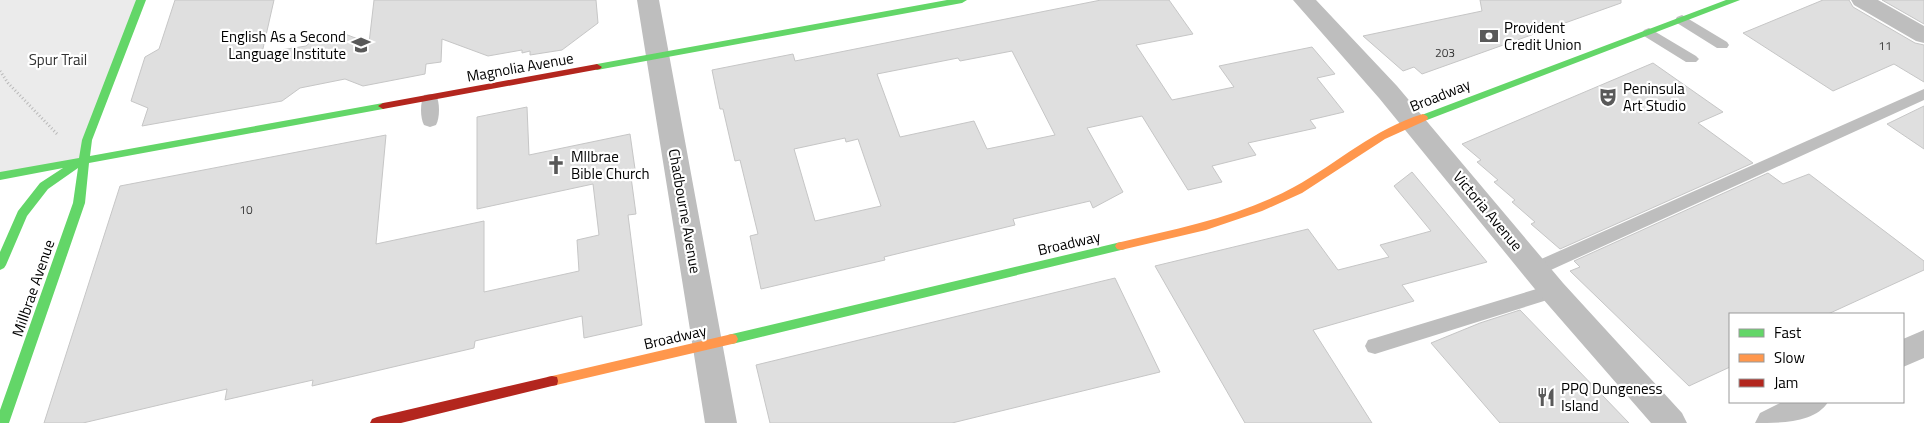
<svg xmlns="http://www.w3.org/2000/svg" width="1924" height="423" viewBox="0 0 1924 423" font-family="'Titillium Web',sans-serif">
	<style>
		.green { fill: #ebebeb }
		.building { fill: #dfdfdf; stroke: #c6c6c6; fill-rule: evenodd }
		.lines { fill: none; stroke-linecap: round; stroke-linejoin: round }
		.path { stroke: #b9b9b9; stroke-width: 3; stroke-dasharray: 1 2.5; stroke-linecap: butt }
		.lane { fill: #bebebe; fill-rule: evenodd }
		.street { fill: #bebebe; fill-rule: evenodd }
		.fast { fill: #63d668; fill-rule: evenodd }
		.slow { fill: #ff974d; fill-rule: evenodd }
		.jam { fill: #b3261e; fill-rule: evenodd }
		.labels { text-anchor: middle; dominant-baseline: central; stroke-width: 4.5; stroke-linejoin: round; paint-order: stroke }
		.number-label { font-size: 12px; fill: #383838 }
		.poi-label { font-size: 15px; fill: #000; stroke: #fff; text-anchor: start }
		.park-label { font-size: 15px; fill: #323232; stroke: #fff }
		.street-label { font-size: 15px; fill: #000; stroke: #fff }
	</style>
	<rect width="100%" height="100%" fill="#fff"/>
	<!-- green -->
	<path class="green" d="M0,0H141L83,161L0,176Z"/>
	<!-- building -->
	<path class="building" d="M175,0H274L262,53L306,46L317,37L342,33L369,43L374,0H596L598,23L562,50L530,55V51L522,53V50L488,56L442,39L441,62L426,64L425,74L363,86L345,79L300,88L282,101L142,126L148,108L131,101L145,57L159,49Z
		M1101,0H1169L1193,34L1136,45L1172,100L1234,87L1219,66L1312,47L1335,74L1317,78L1344,112L1310,120L1316,128L1248,143L1256,155L1212,166L1222,182L1188,190L1142,116L1087,128L1123,192L1093,208L1090,201L1013,219L1015,225L884,257L885,260L761,289L750,236L758,234L740,160L735,161L723,109H720L712,70L793,54L795,61ZM1012,51L1055,135L987,149L974,121L900,137L877,74L958,58L960,61ZM845,138L846,142L858,139L881,206L815,221L794,149Z
		M1480,0H1621V3L1422,74L1414,67L1403,71L1363,36L1482,11Z
		M1823,0H1849L1853,7L1915,43L1924,45V82L1894,64L1833,91L1743,33Z
		M1882,0H1924V24Z
		M1653,63L1723,112L1698,123L1753,163L1560,249L1531,224L1535,222L1512,202L1515,200L1494,182L1498,180L1477,162L1481,160L1462,144Z
		M1924,106V149L1887,124Z
		M527,107L529,155L630,134L636,176L631,177L636,214L628,215L642,325L584,338L582,316L475,341L474,348L312,386L313,380L225,400L227,389L83,423H44L120,186L386,135L376,244L484,221V292L579,271L577,240L599,235L593,184L477,209V117Z
		M1412,172L1487,262L1402,285L1414,301L1313,330L1372,423H1245L1155,266L1308,229L1338,270L1389,257L1380,245L1431,231L1394,186Z
		M1768,173L1783,184L1809,174L1924,261V270L1828,314H1730V367L1689,386L1570,271L1580,267L1574,261Z
		M1115,278L1160,372L952,423H770L756,365Z
		M1520,310L1629,423H1500L1431,343L1480,323Z"/>
	<g class="lines">
		<!-- path -->
		<path class="path" d="M0,71L8,83L58,135"/>
		<!-- lane -->
		<path class="lane" d="M1682,15L1727,42L1729,45L1727,48H1717L1677,23L1675,20L1677,17Z
			M1649,28L1696,56L1699,59L1696,62H1686L1644,36L1642,33L1644,30Z
			M1924,89V100L1542,274L1536,276L1530,274L1527,269L1530,264Z
			M430,94L436,95C440,102 440,118 436,125L430,127L424,125C420,118 420,102 424,95Z
			M1553,284L1560,286L1562,291L1560,296L1375,354L1368,352L1365,346L1368,340L1375,338Z"/>
		<!-- street -->
		<path class="street" d="M637,0H659L737,423H705Z
			M1293,0H1316L1397,86L1563,283L1682,413L1687,423H1651L1543,299L1379,98Z
			M1851,0H1878L1924,26V43L1916,41L1854,5Z
			M1924,330V358L1903,367V339Z
			M1782,402H1828C1815,423 1780,423 1755,423L1760,413Z"/>
		<!-- fast -->
		<path class="fast" d="M136,0H146L92,140L90,156L383,103L388,106L383,109L89,163L85,203L9,423H0V410L73,203L78,168L48,189L27,216L6,265L4,268L0,270V252L18,211L40,183L63,168L0,180V172L79,158L82,140Z
			M947,0H967L962,3L597,70L592,67L597,64Z
			M1726,0H1740L1427,120H1419L1418,118L1419,116Z
			M1121,242L1125,243L1127,246L1125,249L1121,250L732,344L728,343L726,339L728,335L732,334Z"/>
		<!-- slow -->
		<path class="slow" d="M1423,114L1427,116L1428,118L1427,120L1385,139L1302,193L1262,211L1206,230L1121,250L1117,249L1115,246L1117,243L1121,242C1180,228 1241,216 1294,187C1338,163 1375,128 1423,114Z
			M732,334L736,335L738,339L736,343L732,344L552,386L547,385L546,381L547,377L552,376Z"/>
		<!-- jam -->
		<path class="jam" d="M597,64L602,67L600,69L383,109L378,106L383,103Z
			M552,376L557,377L558,381L557,385L552,386L401,423H370L372,419L377,417Z"/>
	</g>
	<!-- icons -->
	<defs>
		<g id="bank-bare" transform="scale(1.5)"><path d="M-6-4H6V4H-6ZM0-2.3a2.3 2.3 0 1 0 0 4.6a2.3 2.3 0 1 0 0-4.6Z" fill="#595959" stroke="#fff" stroke-width="2.5" paint-order="stroke"/></g>
		<g id="school-bare" transform="scale(1.5)"><path d="M0-5L7-2L0 1L-7-2ZM-4 1L0 2.5L4 1V4Q0 6-4 4Z" fill="#595959" stroke="#fff" stroke-width="2.5" paint-order="stroke"/></g>
		<g id="theatre-bare" transform="scale(1.5)"><path d="M-5-5.5Q0-4 5-5.5V0Q5 5 0 6Q-5 5-5 0ZM-3.3-2.5H-1v1.5H-3.3ZM1-2.5H3.3v1.5H1ZM-2.8 1Q0 5.5 2.8 1Z" fill="#595959" stroke="#fff" stroke-width="2.5" paint-order="stroke"/></g>
		<g id="church-bare" transform="scale(1.5)"><path d="M-1.2-6h2.4v3.5h3.3v2.4h-3.3V6h-2.4V-.1h-3.3v-2.4h3.3Z" fill="#595959" stroke="#fff" stroke-width="2.5" paint-order="stroke"/></g>
		<g id="restaurant-bare" transform="scale(1.5)"><path d="M-5-6h1v4h1v-4h1v4h1v-4h1v5L-1.5 .5V6h-2V.5L-5-1ZM5-6V6H3V1.5H1.5Q1.5-4 5-6Z" fill="#595959" stroke="#fff" stroke-width="2.5" paint-order="stroke"/></g>
	</defs>
	<g fill-rule="evenodd">
		<use href="#bank-bare" x="1489" y="36"/>
		<use href="#school-bare" x="361" y="45"/>
		<use href="#theatre-bare" x="1608" y="97"/>
		<use href="#church-bare" x="556" y="165"/>
		<use href="#restaurant-bare" x="1546" y="397"/>
	</g>
	<g class="labels">
		<!-- number labels -->
		<g class="number-label">
			<text x="1885" y="45">11</text>
			<text x="1445" y="52">203</text>
			<text x="246" y="209">10</text>
		</g>
		<!-- poi labels -->
		<g class="poi-label">
			<text x="1504" y="27">Provident<tspan x="1504" dy="17">Credit Union</tspan></text>
			<text x="346" y="36" text-anchor="end">English As a Second<tspan x="346" dy="17">Language Institute</tspan></text>
			<text x="1623" y="88">Peninsula<tspan x="1623" dy="17">Art Studio</tspan></text>
			<text x="571" y="156">Mllbrae<tspan x="571" dy="17">Bible Church</tspan></text>
			<text x="1561" y="388">PPQ Dungeness<tspan x="1561" dy="17">Island</tspan></text>
		</g>
		<!-- park labels -->
		<g class="park-label">
			<text x="58" y="59">Spur Trail</text>
		</g>
		<!-- street labels -->
		<g class="street-label">
			<text transform="translate(520 67) rotate(-10)">Magnolia Avenue</text>
			<text transform="translate(1440 95) rotate(-22)">Broadway</text>
			<text transform="translate(685 211) rotate(80)">Chadbourne Avenue</text>
			<text transform="translate(1488 211) rotate(50)">Victoria Avenue</text>
			<text transform="translate(1069 243) rotate(-13)">Broadway</text>
			<text transform="translate(33 288) rotate(-71)">Millbrae Avenue</text>
			<text transform="translate(675 337) rotate(-13)">Broadway</text>
		</g>
	</g>
	<!-- legend -->
	<rect x="1729" y="313" width="175" height="90" fill="#ffffff" stroke="#999999"/>
	<rect x="1739" y="329" width="25" height="8" fill="#63d668" stroke="#999999"/>
	<text x="1774" y="338" font-size="15" fill="#000000">Fast</text>
	<rect x="1739" y="354" width="25" height="8" fill="#ff974d" stroke="#999999"/>
	<text x="1774" y="363" font-size="15" fill="#000000">Slow</text>
	<rect x="1739" y="379" width="25" height="8" fill="#b3261e" stroke="#999999"/>
	<text x="1774" y="388" font-size="15" fill="#000000">Jam</text>
</svg>
